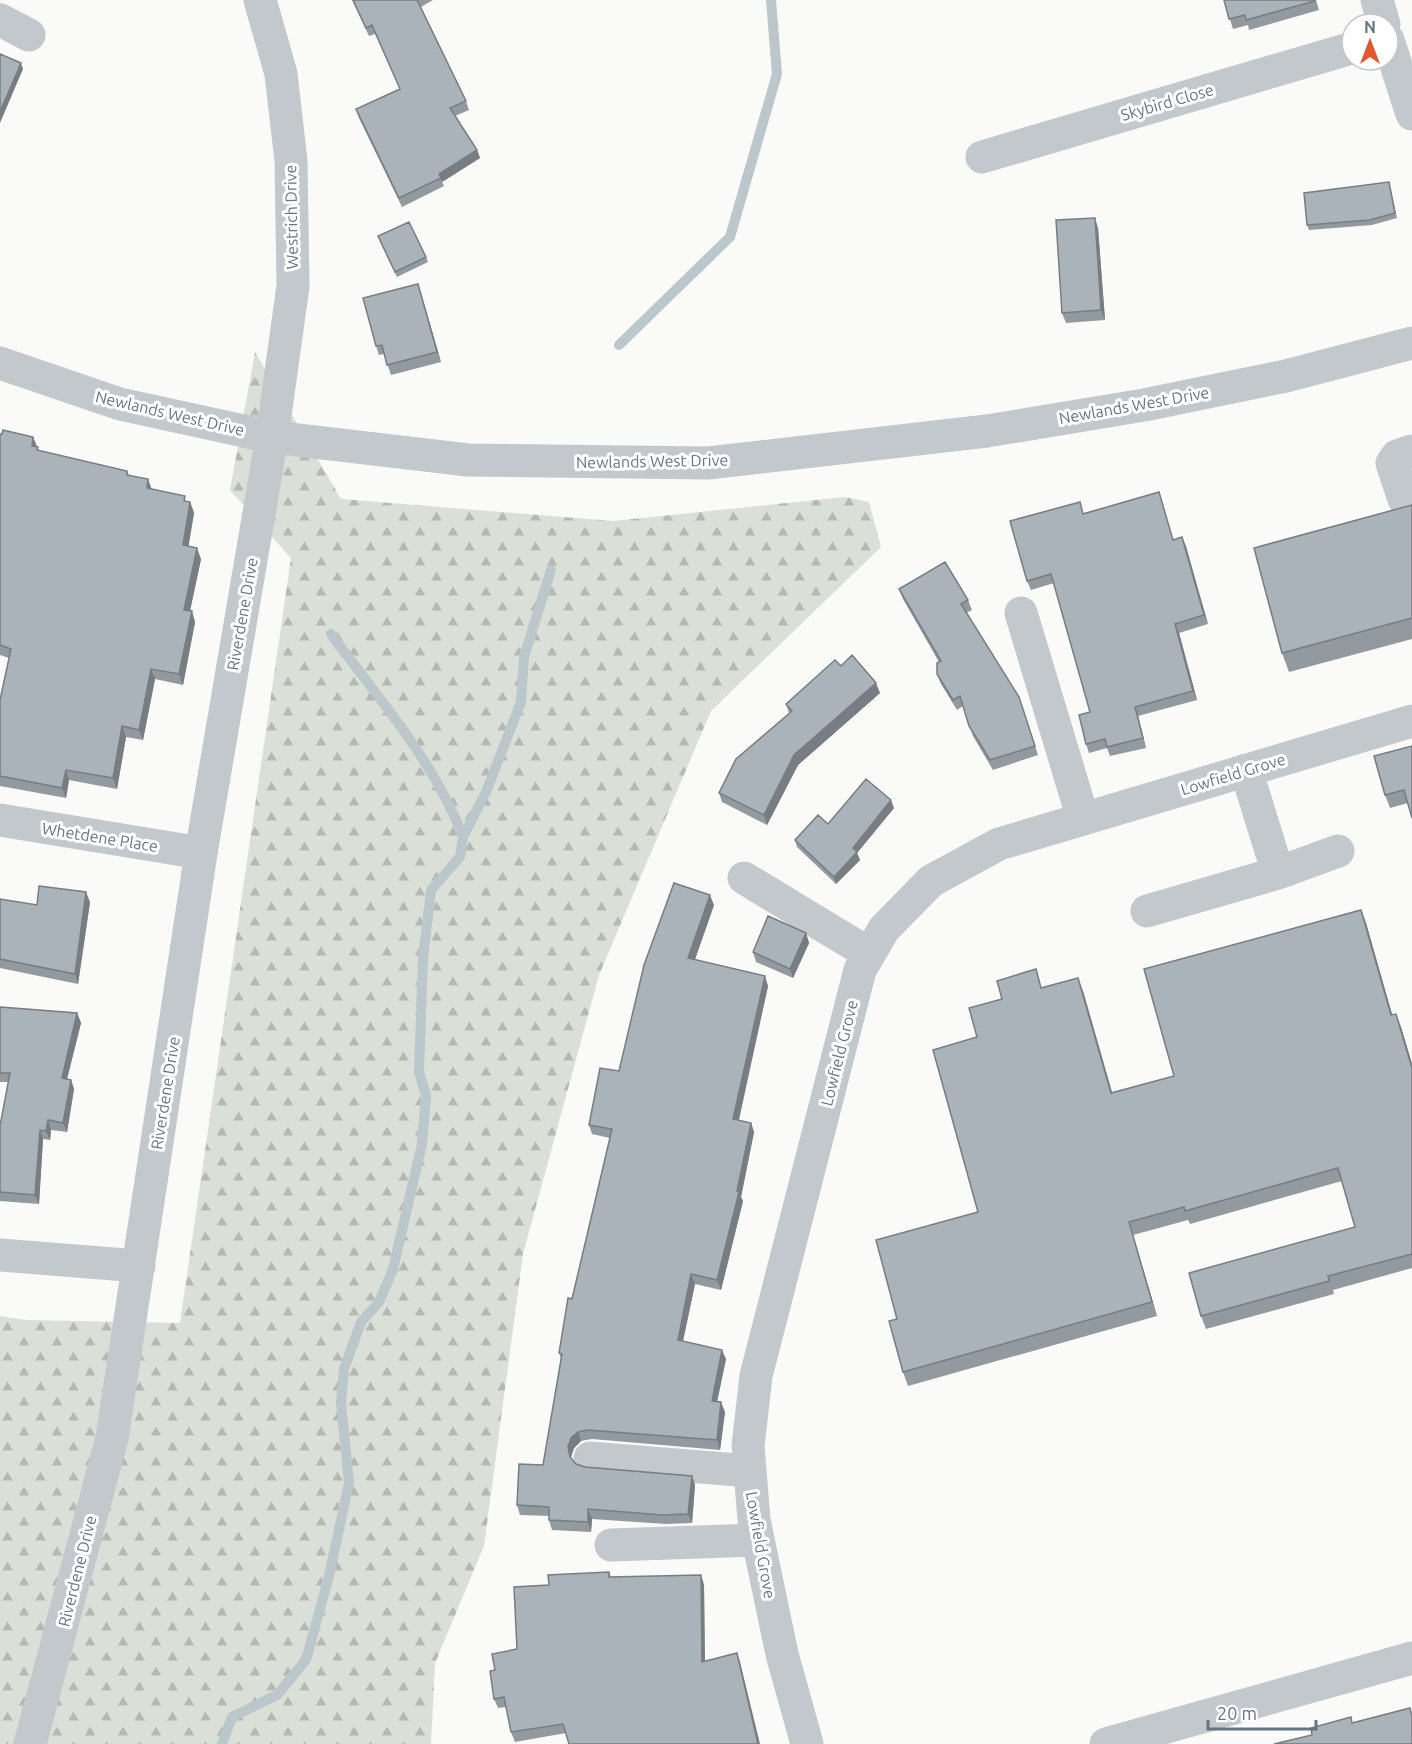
<svg xmlns="http://www.w3.org/2000/svg" width="1412" height="1744" viewBox="0 0 1412 1744" font-family="Ubuntu,sans-serif">
	<style>
		.forest { fill: url(#forest-firs) }
		.lines { fill: none; stroke-linecap: round; stroke-linejoin: round }
		.stream { stroke: #bbc7cb; stroke-width: 10 }
		.minor { stroke: #c3c8cc; stroke-width: 33 }
		.wall { fill: #929a9f }
		.shaded-wall { fill: #777d82 }
		.building { fill: #aab3b9; stroke: #777d82; stroke-width: 1.5 }
		.labels { text-anchor: middle; dominant-baseline: central; stroke-width: 6; stroke-linejoin: round; paint-order: stroke }
		.street-label { font-size: 16px; fill: #657683; stroke: #fff }
	</style>
	<defs>
		<pattern id="forest-firs" width="22" height="20" patternUnits="userSpaceOnUse" patternTransform="scale(1.5)"><rect width="22" height="20" fill="#dadfd7"/><path d="M5 1l3.5 6h-7zM16 11l3.5 6h-7z" fill="#b4b9b4"/></pattern>
	</defs>
	<rect width="100%" height="100%" fill="#fafaf8"/>
	<!-- forest -->
	<path class="forest" d="M255,352L341,499L613,521L845,497L869,502L881,547L711,711L599,975L523,1254L484,1546L435,1663L431,1744H0V1316L26,1320L180,1323L291,558L230,490Z"/>
	<g class="lines">
		<!-- stream -->
		<path class="stream" d="M619,345L730,237L777,74L771,0
			M331,634C378,698 435,762 463,837
			M222,1744L232,1717L277,1695L306,1660L329,1576L349,1483L341,1403L344,1369L361,1322L379,1302L393,1269L422,1144L426,1096L419,1072L423,958L431,890L460,857L463,837L486,792L521,702L524,657L551,570"/>
		<!-- minor -->
		<path class="minor" d="M1377,0L1384,24
			M0,20L29,35
			M1388,40L1412,114
			M982,157L1352,48
			M0,363L120,404L272,437L468,460L708,463L987,431L1144,405L1286,376L1412,343
			M1412,451L1397,456L1392,463L1404,499L1412,501
			M1021,613L1083,819
			M0,820L201,853
			M1278,873L1338,851
			M744,878L868,953
			M1147,911L1278,873L1246,770
			M0,1255L139,1266
			M590,1458L750,1471
			M611,1545L758,1540
			M30,1744L112,1438L201,853L272,437L293,286L291,161L281,74L260,0
			M807,1744L782,1654L754,1520L748,1446L756,1376L860,970L884,929L931,881L999,844L1412,721
			M1106,1744L1412,1658"/>
	</g>
	<!-- wall -->
	<path class="wall" d="M352,0H433L421,7L466,101L469,110L455,116L477,150L480,158L442,182L444,186L402,207L359,118L356,109L400,89L375,34L369,36Z
		M1224,0H1316L1319,10L1249,30L1248,25L1233,29Z
		M1389,182L1397,218L1372,225L1309,230L1307,225Z
		M1098,228L1105,320L1066,323L1062,313Z
		M378,236L426,257L428,262L397,277Z
		M418,284L441,362L391,375L384,354L379,355L376,346Z
		M0,434L33,437L39,451L127,471L129,475L152,489L190,502L194,513L188,546L201,559L190,611L195,622L183,685L155,679L143,740L126,737L117,789L69,780L66,798L0,786V700L9,658L0,655Z
		M1159,492L1173,540L1182,537L1208,624L1179,633L1197,700L1138,716L1146,748L1110,756L1107,748L1089,753L1086,744L1090,712L1054,583L1031,590L1027,581L1084,513Z
		M1412,505V639L1289,672L1282,653Z
		M899,589L968,600L972,610L966,613L1019,697L1038,755L993,770L973,736L963,706L957,710L941,684L937,674L939,662L903,599Z
		M841,666L880,693L798,765L767,825L722,802L719,793L789,713L786,704Z
		M1412,746L1408,803L1390,808L1385,795Z
		M894,808L857,853L860,860L836,884L797,847L795,840L828,824Z
		M0,899L37,905L90,902L78,984L0,968Z
		M714,905L695,959L768,986L738,1120L751,1123L754,1132L741,1197L743,1201L721,1290L695,1284L683,1341L726,1359L717,1402L725,1412L720,1450L592,1439L581,1441L574,1448L571,1457L572,1459L576,1464L585,1467L692,1476L695,1485L692,1523L666,1524L592,1519L591,1532L552,1530L549,1520V1516L520,1515L517,1505L543,1465L561,1358L559,1353L610,1138L592,1134L589,1125Z
		M1361,910L1366,923L1392,1015L1401,1027L1412,1064V1268L1333,1290L1334,1294L1206,1329L1201,1316L1355,1227L1342,1181L1190,1224L1188,1220L1133,1235L1157,1316L908,1386L903,1372L897,1319L978,1212L977,1037L1002,999L1042,988L1083,991L1112,1093L1174,1076Z
		M806,933L809,943L793,978L756,962L753,952Z
		M0,1007L77,1013L81,1023L67,1079L71,1080L74,1089L67,1132L51,1130L50,1140L43,1139L39,1204L0,1201V1126L8,1082H0Z
		M609,1572L611,1577L701,1575L704,1585L705,1661L740,1662L566,1733L515,1742L511,1732L506,1707L498,1708L494,1699L495,1670L517,1649L549,1585Z"/>
	<!-- shaded-wall -->
	<path class="shaded-wall" d="M21,63L23,69L0,123V112Z
		M477,150L480,158L442,182L439,174Z
		M1095,218L1098,228L1105,320L1101,310Z
		M418,284L421,293L441,362L437,352Z
		M33,437L37,447L32,446Z
		M148,479L152,490L147,488Z
		M190,502L194,513L187,556L183,545Z
		M1182,537L1186,546L1208,624L1204,615Z
		M197,548L201,559L188,620L184,610Z
		M192,611L195,622L183,685L179,674Z
		M1175,624L1179,633L1197,700L1193,691Z
		M151,669L155,679L143,740L139,730Z
		M876,683L880,693L798,765L767,825L764,815L794,755Z
		M1135,707L1138,716L1146,748L1143,738Z
		M122,726L126,737L117,789L113,778Z
		M66,770L69,780L66,798L62,788Z
		M891,800L894,808L857,853L860,860L836,884L834,877L853,848Z
		M86,892L90,902L78,984L75,974Z
		M710,895L714,905L692,968L688,958Z
		M1361,910L1366,923L1396,1028L1391,1015Z
		M806,933L809,943L793,978L790,969Z
		M765,976L768,986L737,1129L733,1119Z
		M1078,978L1083,991L1116,1106L1111,1093Z
		M77,1013L81,1023L65,1087L62,1078Z
		M1396,1014L1401,1027L1412,1064V1068Z
		M71,1080L74,1089L67,1132L63,1123Z
		M48,1120L51,1130L50,1140L46,1131Z
		M751,1123L754,1132L741,1197L743,1201L721,1290L717,1280L737,1191Z
		M40,1130L43,1139L39,1204L35,1195Z
		M1129,1222L1133,1235L1157,1316L1152,1302Z
		M691,1274L695,1284L681,1350L678,1340Z
		M722,1350L726,1359L715,1411L712,1401Z
		M721,1402L725,1412L720,1450L717,1440Z
		M578,1432L581,1441L574,1448L571,1457L573,1467L568,1447L571,1438Z
		M692,1476L695,1485L692,1523L688,1514Z
		M588,1509L592,1519L591,1532L588,1522Z
		M701,1575L704,1585L705,1672L702,1662Z
		M737,1653L740,1662L760,1744H758Z"/>
	<!-- building -->
	<path class="building" d="M353,0H417L466,101L450,108L477,150L439,174L441,178L399,198L356,109L400,89L372,25L366,28Z
		M1224,0H1315V1L1246,20L1245,15L1229,19Z
		M0,54L21,63L0,112Z
		M1389,182L1395,213L1370,220L1307,225L1304,193Z
		M1095,218L1101,310L1062,313L1056,220Z
		M409,222L426,257L395,272L378,236Z
		M418,284L437,352L387,365L382,345L376,346L363,298Z
		M3,430L33,437L32,446L38,447L37,450L127,471V475L148,479L147,488L185,496L184,501L190,502L183,545L197,548L184,610L192,611L179,674L151,669L139,730L122,726L113,778L66,770L62,788L0,776V700L11,649L0,645V434H2Z
		M1159,492L1173,540L1182,537L1204,615L1175,624L1193,691L1135,707L1143,738L1107,747L1105,739L1086,744L1079,715L1090,712L1051,574L1027,581L1010,521L1080,502L1083,514Z
		M1412,505V618L1282,653L1254,548Z
		M945,562L968,600L961,604L1019,697L1035,746L990,760L969,726L960,696L953,700L937,674V663L941,661L899,589Z
		M852,655L876,683L794,755L764,815L719,793L736,759L792,711L786,704L835,660L841,666Z
		M1412,746V818L1404,790L1385,795L1374,756Z
		M866,779L891,800L853,848L857,852L834,877L795,840L818,815L828,824Z
		M674,883L710,895L688,958L765,976L733,1119L751,1123L737,1191L739,1192L717,1280L691,1274L678,1340L722,1350L712,1401L721,1402L717,1440L588,1430L578,1432L571,1438L568,1447L570,1457L576,1464L585,1467L692,1476L688,1514L662,1515L588,1509V1522L549,1520V1507L517,1505L519,1464L543,1465L562,1354L559,1353L568,1298L572,1299L612,1129L589,1125L600,1068L619,1071L644,965Z
		M39,886L86,892L75,974L0,959V899L37,905Z
		M1361,910L1391,1015L1396,1014L1412,1068V1254L1328,1276L1329,1281L1201,1316L1189,1273L1355,1227L1338,1168L1185,1211L1184,1207L1129,1222L1152,1302L903,1372L889,1321L897,1319L876,1240L978,1212L933,1050L977,1037L969,1008L1002,999L997,981L1036,969L1041,988L1078,978L1111,1093L1174,1076L1144,969Z
		M768,916L806,933L790,969L753,952Z
		M0,1007L77,1013L62,1078L71,1080L63,1123L48,1120L46,1131L40,1130L35,1195L0,1192V1126L10,1073H0Z
		M609,1572V1577L701,1575L702,1662L737,1653L758,1744H569L563,1724L511,1732L504,1697L494,1699L490,1671L495,1670L492,1654L517,1649L514,1587L549,1585L548,1575Z
		M1410,1708L1412,1716V1744H1274L1312,1735L1311,1728L1351,1717L1352,1723Z"/>
	<g class="labels">
		<!-- street labels -->
		<g class="street-label">
			<text transform="translate(1167 102) rotate(-16)">Skybird Close</text>
			<text transform="translate(291 217) rotate(-91)">Westrich Drive</text>
			<text transform="translate(1134 405) rotate(-10)">Newlands West Drive</text>
			<text transform="translate(170 413) rotate(13)">Newlands West Drive</text>
			<text transform="translate(652 461) rotate(-1)">Newlands West Drive</text>
			<text transform="translate(242 614) rotate(-80)">Riverdene Drive</text>
			<text transform="translate(1233 774) rotate(-17)">Lowfield Grove</text>
			<text transform="translate(100 837) rotate(9)">Whetdene Place</text>
			<text transform="translate(839 1053) rotate(-76)">Lowfield Grove</text>
			<text transform="translate(165 1093) rotate(-81)">Riverdene Drive</text>
			<text transform="translate(761 1545) rotate(80)">Lowfield Grove</text>
			<text transform="translate(77 1571) rotate(-76)">Riverdene Drive</text>
		</g>
	</g>
	<!-- north arrow -->
	<g transform="translate(1370 42)"><circle r="28" fill="#ffffff" stroke="#c1c8cd" stroke-width="1.5"/>
	<path d="M0-4.5L10 22L0 15L-10 22Z" fill="#e4572e"/>
	<text y="-9" font-size="16" font-weight="bold" text-anchor="middle" fill="#657683">N</text>
	</g>
	<!-- scale -->
	<path d="M1208 1720v9h108v-9" fill="none" stroke="#657683" stroke-width="3"/>
	<text x="1217" y="1720" font-size="18" fill="#657683" stroke="#ffffff" stroke-width="4.5" paint-order="stroke">20 m</text>
</svg>
